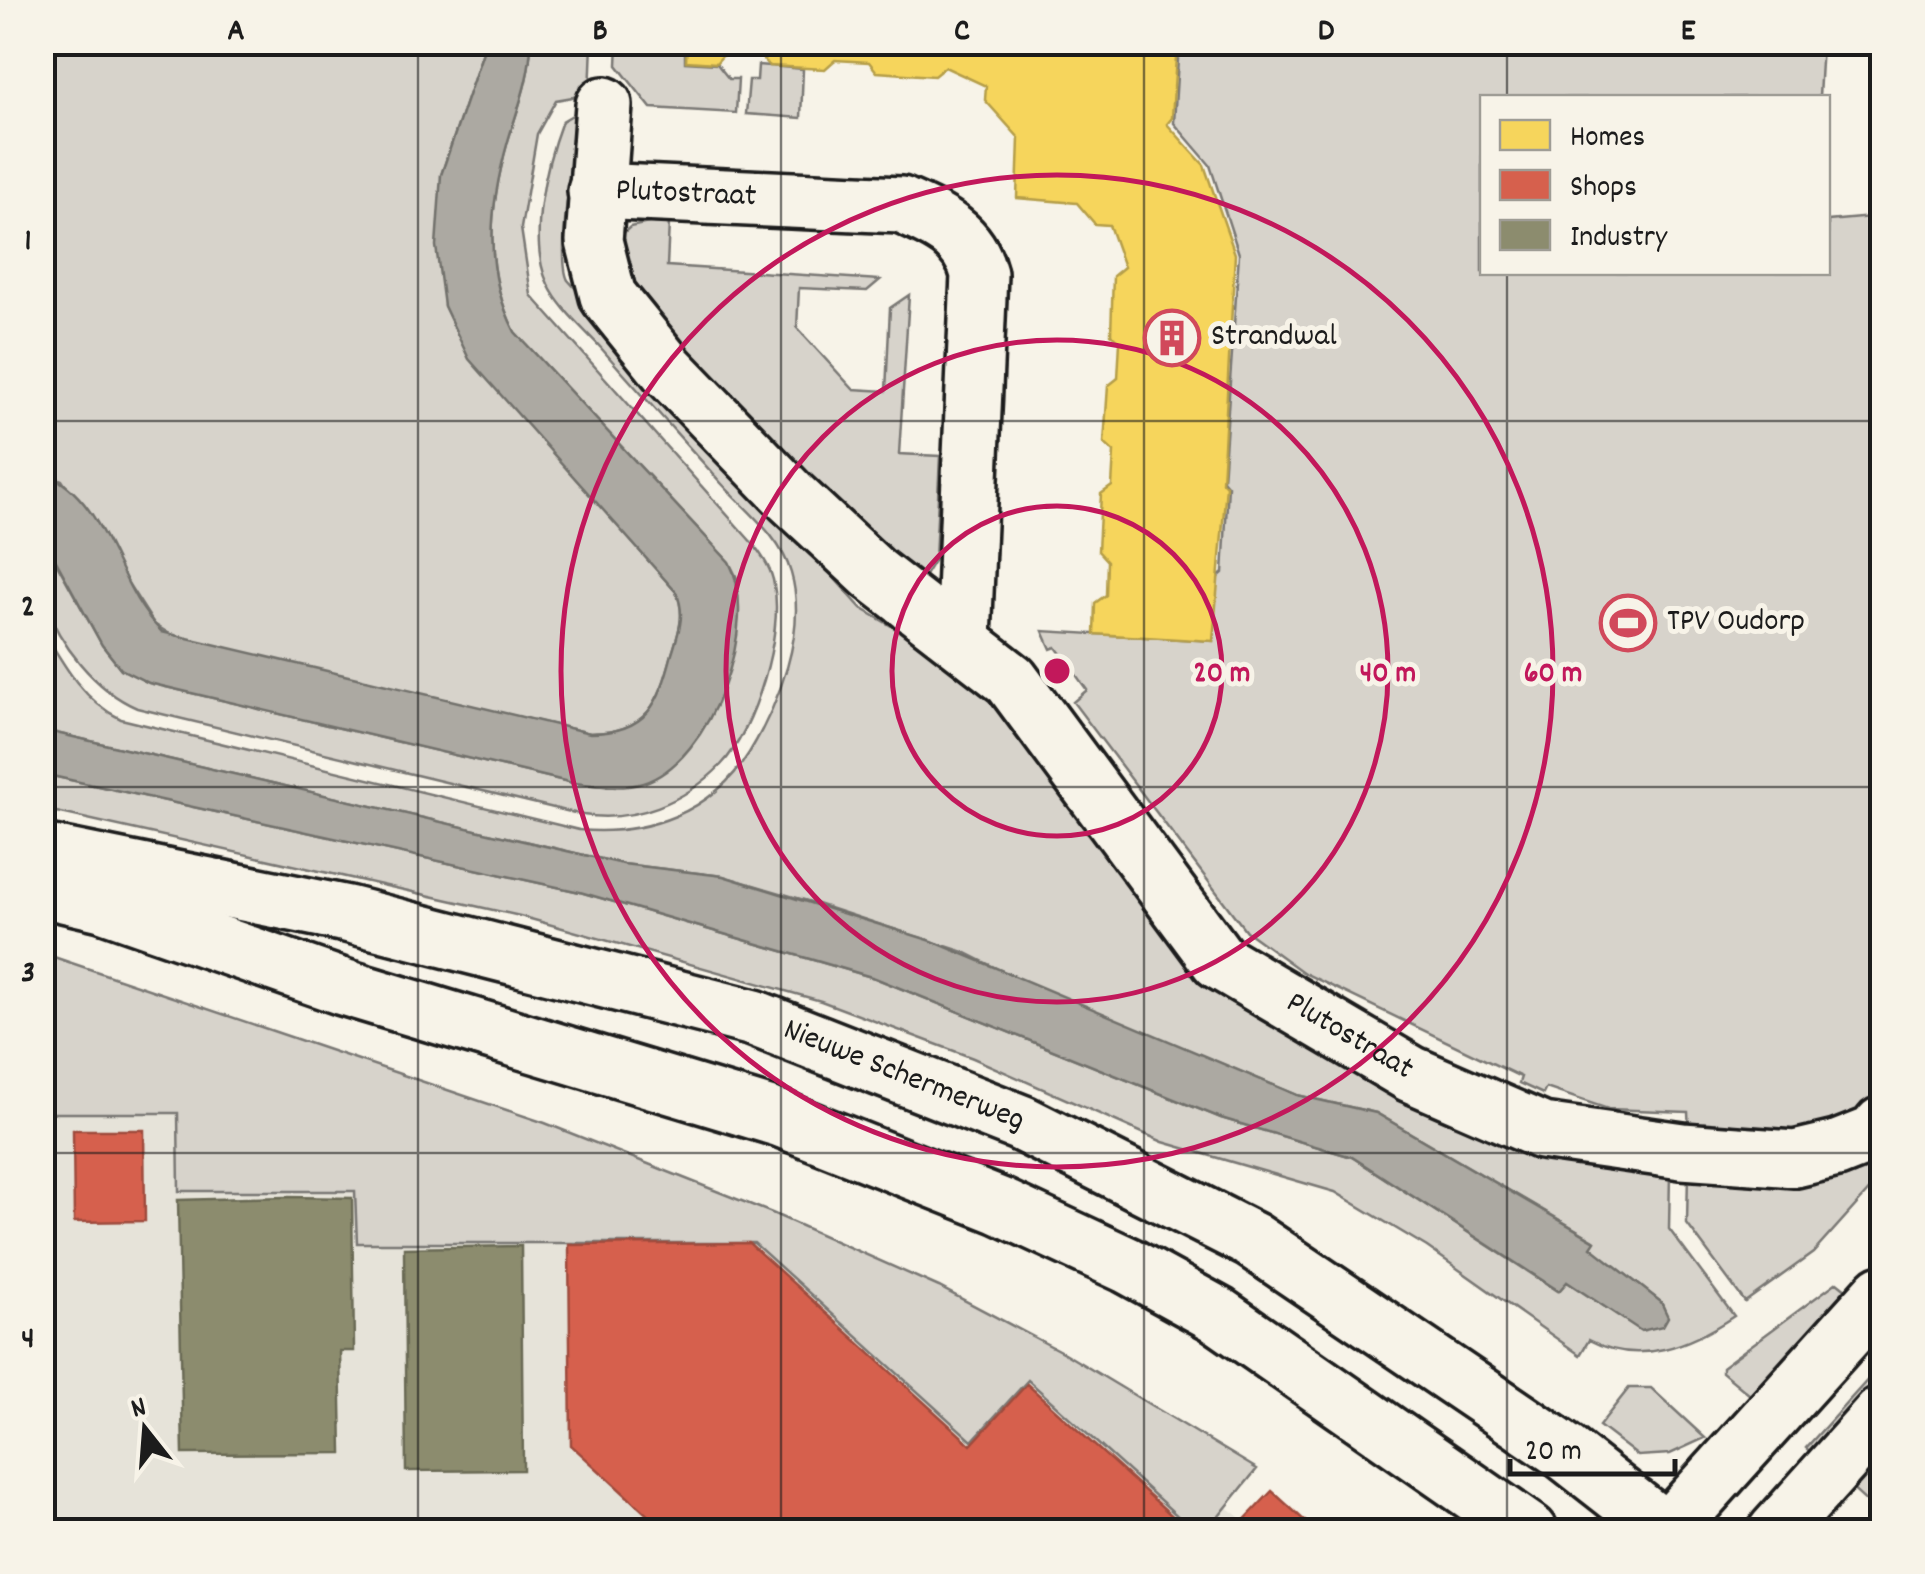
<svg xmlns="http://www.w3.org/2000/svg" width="1925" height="1574" viewBox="0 0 1925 1574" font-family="Dekko,sans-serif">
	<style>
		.built { fill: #e6e3d9 }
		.green { fill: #d7d3cb; stroke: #7a7874; stroke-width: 2.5 }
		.water { fill: #aca9a2; stroke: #72716c; stroke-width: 2.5 }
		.homes { fill: #f6d55c; stroke: #b59e49; stroke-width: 2.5 }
		.shops { fill: #d6604d; stroke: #9e4c3e; stroke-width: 2.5 }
		.industry { fill: #8c8c6e; stroke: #6a6a55; stroke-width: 2.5 }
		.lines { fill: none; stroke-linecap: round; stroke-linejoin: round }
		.minor-casing { stroke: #1c1c1c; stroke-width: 62 }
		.major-casing { stroke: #1c1c1c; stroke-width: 62 }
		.minor { stroke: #f7f3e8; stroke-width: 55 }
		.major { stroke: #f7f3e8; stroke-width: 55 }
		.grid { fill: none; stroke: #1c1c1c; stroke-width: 2.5; stroke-opacity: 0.55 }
		.ring { fill: none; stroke: #c2185b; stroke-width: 5 }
		.labels { text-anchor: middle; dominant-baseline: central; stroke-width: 10; stroke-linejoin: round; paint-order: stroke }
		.street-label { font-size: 32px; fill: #1c1c1c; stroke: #f7f3e8 }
		.poi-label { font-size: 32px; fill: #1c1c1c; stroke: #f7f3e8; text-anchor: start }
		.centre { fill: #c2185b; stroke: #f7f3e8; stroke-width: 5 }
		.ring-label { font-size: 30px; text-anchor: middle; font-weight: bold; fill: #c2185b; stroke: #f7f3e8; stroke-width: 10; stroke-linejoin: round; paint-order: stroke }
		.neatline { fill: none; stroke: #1c1c1c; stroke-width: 4 }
		.grid-label { font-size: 32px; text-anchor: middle; font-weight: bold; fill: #1c1c1c }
	</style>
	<rect width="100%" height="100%" fill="#f7f3e8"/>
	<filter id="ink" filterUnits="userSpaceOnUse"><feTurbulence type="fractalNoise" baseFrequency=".01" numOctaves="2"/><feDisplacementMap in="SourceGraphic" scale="20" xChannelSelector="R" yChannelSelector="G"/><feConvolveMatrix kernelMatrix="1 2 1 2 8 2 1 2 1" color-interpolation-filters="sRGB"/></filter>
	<g filter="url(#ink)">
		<!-- built -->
		<path class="built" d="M42,993L770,1229L1061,1378L1257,1531H43Z"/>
		<!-- green -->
		<path class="green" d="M42,43H486L441,175L444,306L470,359L676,592C686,614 679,632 672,654C659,703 648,733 590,733L176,638L154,624L62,480L43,472Z
			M531,43H592L590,94L556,100L537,134L521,228L531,295L754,545C763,557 772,570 774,585C784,633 755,730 721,765C685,802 634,823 583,815L137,708C95,690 59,644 44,601C38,583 43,556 42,537L102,645L121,669L149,683L573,783L615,787L738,580L729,562L515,332C483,269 489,208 508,141C518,107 530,79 531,43Z
			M618,43H685V62L717,64L729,79H738L736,113L651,108L617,65Z
			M1179,43H1822L1819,97L1482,98V272H1828V221L1882,216V1091C1824,1149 1765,1132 1689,1130L1688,1112L1608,1109L1546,1088L1543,1094L1519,1083L1521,1077L1304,973L1246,931L1073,702L1087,690L1056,647L1051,649L1043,631L1213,641L1217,578L1223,573L1228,486L1223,480L1239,254L1210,165L1174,123Z
			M758,65L803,69L801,118L746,114L749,80H757Z
			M576,113C574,146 556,260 568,280L861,608L981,679L1216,987L1258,1018L1308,1043L1571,1162L1670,1172L1669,1229L1734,1316C1691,1345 1639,1367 1589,1340L1580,1355L1427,1247L1335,1192L1163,1142L973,1058L821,1001L520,916L43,809V774L580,892L875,978L1221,1118L1352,1157L1558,1291L1566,1281L1641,1330L1667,1317L1661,1302L1590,1247L1594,1240L1376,1113L1297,1095L1024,982L964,952L811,902L723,876L623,864L43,730L42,628C63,664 83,701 121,719L579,830C645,836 712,813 749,753C778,705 808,631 791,573C781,537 747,511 722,484C682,439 641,394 601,348C584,329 559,308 548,284C527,241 546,164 562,121Z
			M653,222H669L667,266L880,280L867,291L799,288L797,328L853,389L886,391L890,308L909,295L899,454L940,456L935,559L924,577L893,579L638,296L606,249L630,227Z
			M42,953L545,1123L772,1213L939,1287L1064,1353L1257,1469L1207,1531H1194L1028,1380L972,1441L754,1243H357L355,1191H179L178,1113H43Z
			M1882,1144V1176L1813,1253L1745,1302L1687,1224L1688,1172Z
			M1837,1282L1847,1290L1750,1395L1722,1372V1367Z
			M1882,1364V1388L1817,1458L1806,1448Z
			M1629,1388H1651L1705,1438L1670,1454L1638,1456L1599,1426Z
			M1882,1446V1516L1849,1486Z"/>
		<!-- water -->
		<path class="water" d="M486,43H531C530,79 518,107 508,141C489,208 483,270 515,332L729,562C761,622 712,761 643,783C620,790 597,785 573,783L149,683L121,669L102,645L43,537V472C110,500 113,585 162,632L590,733C648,733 659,703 672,654C679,631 686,614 676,592L469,359L444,306L436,246L441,175Z
			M43,730L623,864L723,876L932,941L1297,1095L1376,1113L1595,1241L1591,1247L1661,1302L1668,1317L1663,1326L1641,1331L1567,1282L1559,1291L1352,1157L1221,1118L875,978L580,892L43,774Z"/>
		<!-- homes -->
		<path class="homes" d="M687,42H1177L1172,118L1167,124L1204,165L1235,254L1222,482L1226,486L1213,641L1094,634L1095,603L1106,595L1107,561L1098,551L1101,494L1112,486L1114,452L1104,443L1108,386L1118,378L1120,342L1111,334L1113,276L1124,267L1109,225L1095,224L1077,203L1017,198L1019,138L985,100L986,86L945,67L934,76L877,72L869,62L835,60L825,69L769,66L760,56L725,53L716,63L686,61Z
			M1882,342V404H1879Z"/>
		<!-- shops -->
		<path class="shops" d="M73,1130H144L145,1221L74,1222Z
			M749,1243L971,1445L1027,1384L1190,1532H666L571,1445L569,1245Z
			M1272,1491L1317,1532H1233Z"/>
		<!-- industry -->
		<path class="industry" d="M42,1131L48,1432H42Z
			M286,1197L352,1198L354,1351H340L342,1453L183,1454L178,1200Z
			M521,1246L523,1470L406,1471L404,1248Z"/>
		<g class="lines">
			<!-- minor casing -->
			<g class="minor-casing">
				<g id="minor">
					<path id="s1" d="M604,105L594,241L608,296L667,369L791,497L874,574L1011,680L1219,961L1411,1074L1542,1131L1682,1151L1795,1159L1837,1149L1875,1134L1882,1125"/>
					<path id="s2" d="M596,191L901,205C937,221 969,234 979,274L963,639"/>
					<path d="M1666,1532L1882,1293"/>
					<path d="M1776,1532L1882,1414"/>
				</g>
			</g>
			<!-- major casing -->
			<g class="major-casing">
				<g id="major">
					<path id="s3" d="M42,852L347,914L754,1018L1021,1123L1252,1240L1565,1452L1667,1532"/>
					<path d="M42,889L102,903L343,987L781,1119L1000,1206L1127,1265L1218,1315L1530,1532"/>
				</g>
			</g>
			<!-- minor -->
			<use href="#minor" class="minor"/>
			<!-- major -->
			<use href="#major" class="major"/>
		</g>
	</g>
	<!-- grid -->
	<path class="grid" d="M418,42V1532M781,42V1532M1144,42V1532M1507,42V98M1507,272V1532M42,421H1882M42,787H1882M42,1153H1882"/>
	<!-- distance rings -->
	<g class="ring">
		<circle cx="1057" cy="671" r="165"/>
		<circle cx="1057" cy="671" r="331"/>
		<circle cx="1057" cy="671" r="496"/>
	</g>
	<!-- icons -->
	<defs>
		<g id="building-ring" transform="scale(2.875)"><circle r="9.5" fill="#f7f3e8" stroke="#d1495b" stroke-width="1.5"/><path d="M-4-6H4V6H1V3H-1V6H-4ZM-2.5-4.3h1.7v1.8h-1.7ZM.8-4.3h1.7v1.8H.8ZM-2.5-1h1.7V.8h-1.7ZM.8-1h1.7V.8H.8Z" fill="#d1495b"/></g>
		<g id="stadium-ring" transform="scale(2.875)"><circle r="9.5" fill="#f7f3e8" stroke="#d1495b" stroke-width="1.5"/><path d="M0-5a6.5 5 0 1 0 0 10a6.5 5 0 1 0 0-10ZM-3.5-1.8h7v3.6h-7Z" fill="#d1495b"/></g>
	</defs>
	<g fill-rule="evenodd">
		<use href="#building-ring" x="1172" y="338"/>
		<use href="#stadium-ring" x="1628" y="623"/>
	</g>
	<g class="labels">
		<!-- street labels -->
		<g class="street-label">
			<text stroke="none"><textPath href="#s2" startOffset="90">Plutostraat</textPath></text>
			<text stroke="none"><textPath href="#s1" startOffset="1252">Plutostraat</textPath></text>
			<text stroke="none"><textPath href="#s3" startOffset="892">Nieuwe Schermerweg</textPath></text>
		</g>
		<!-- poi labels -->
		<g class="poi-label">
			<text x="1211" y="338">Strandwal</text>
			<text x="1667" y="623">TPV Oudorp</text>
		</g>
	</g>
	<circle cx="1057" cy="671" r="15" class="centre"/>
	<g class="ring-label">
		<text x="1222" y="681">20 m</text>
		<text x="1388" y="681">40 m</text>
		<text x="1553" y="681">60 m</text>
	</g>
	<!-- margin -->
	<rect width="1925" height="1574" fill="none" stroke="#f7f3e8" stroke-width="110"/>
	<!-- legend -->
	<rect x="1480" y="95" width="350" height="180" fill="#f7f3e8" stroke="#9f9d96" stroke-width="2.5"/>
	<rect x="1500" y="120" width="50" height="30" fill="#f6d55c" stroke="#9f9d96" stroke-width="2.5"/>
	<text x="1570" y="145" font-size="30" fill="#1c1c1c">Homes</text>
	<rect x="1500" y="170" width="50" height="30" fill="#d6604d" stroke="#9f9d96" stroke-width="2.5"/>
	<text x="1570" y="195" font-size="30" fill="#1c1c1c">Shops</text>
	<rect x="1500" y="220" width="50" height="30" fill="#8c8c6e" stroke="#9f9d96" stroke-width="2.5"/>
	<text x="1570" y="245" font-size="30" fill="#1c1c1c">Industry</text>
	<!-- north arrow -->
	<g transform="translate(145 1429) rotate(343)" stroke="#f7f3e8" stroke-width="8" paint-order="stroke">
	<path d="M0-8L18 38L0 25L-18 38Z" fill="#1c1c1c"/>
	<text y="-15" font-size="28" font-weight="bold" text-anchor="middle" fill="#1c1c1c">N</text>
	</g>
	<!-- scale -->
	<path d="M1510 1459v15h165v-15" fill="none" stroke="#1c1c1c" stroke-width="5"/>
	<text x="1525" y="1459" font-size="30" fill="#1c1c1c" stroke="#f7f3e8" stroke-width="8" paint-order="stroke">20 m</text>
	<rect x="55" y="55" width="1815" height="1464" class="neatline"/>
	<g class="grid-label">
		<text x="236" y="39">A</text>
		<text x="600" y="39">B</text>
		<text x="962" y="39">C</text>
		<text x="1326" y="39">D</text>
		<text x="1688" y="39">E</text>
		<text x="28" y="249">1</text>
		<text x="28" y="615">2</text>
		<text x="28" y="981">3</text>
		<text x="28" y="1347">4</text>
	</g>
</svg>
